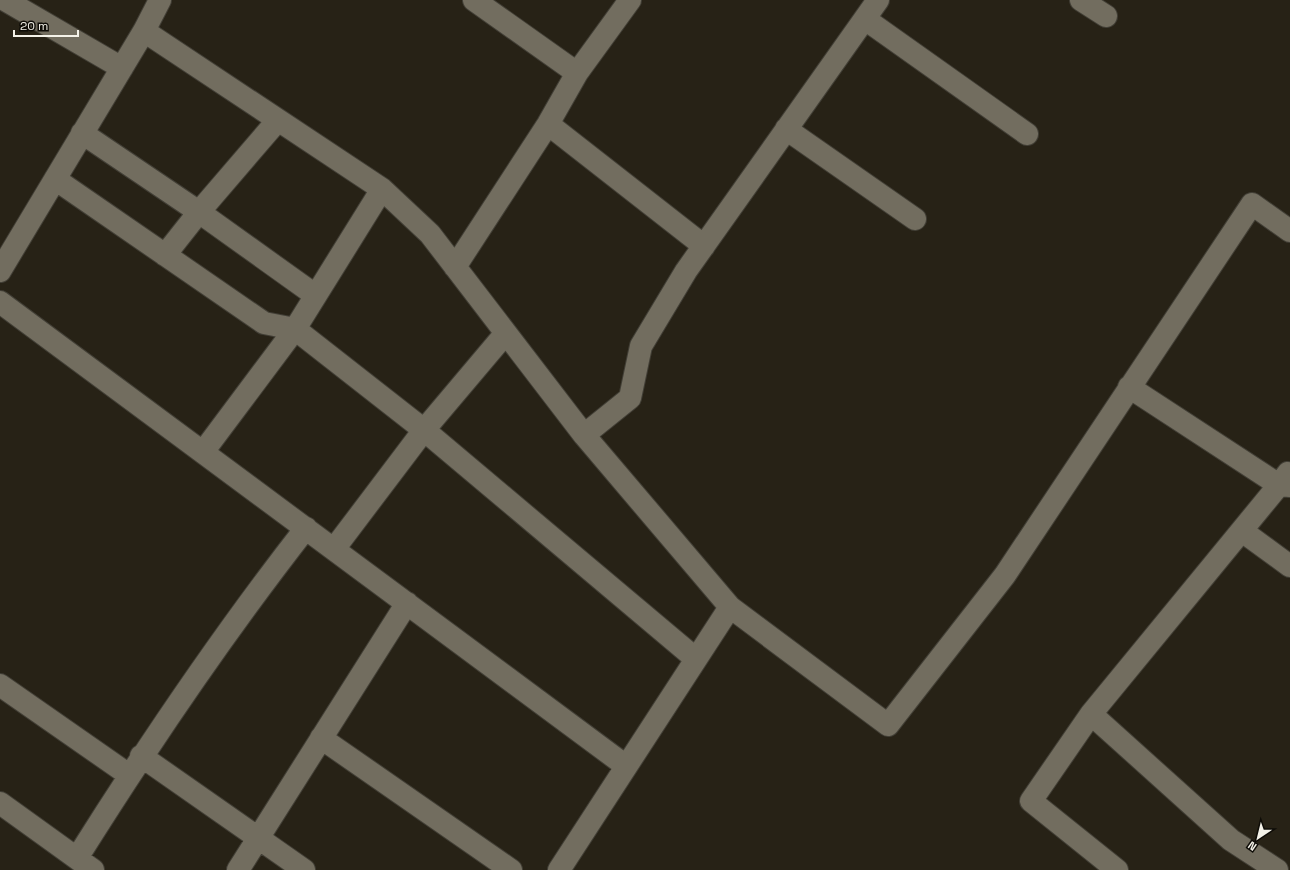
<svg xmlns="http://www.w3.org/2000/svg" width="1290" height="870" viewBox="0 0 1290 870" font-family="'Space Grotesk',sans-serif">
	<style>
		.lines { fill: none; stroke-linecap: round; stroke-linejoin: round }
		.minor-casing { stroke: #423f36; stroke-width: 24 }
		.minor { stroke: #726d5f; stroke-width: 22 }
	</style>
	<rect width="100%" height="100%" fill="#272216"/>
	<g class="lines">
		<!-- minor casing -->
		<g class="minor-casing">
			<path id="minor" d="M5,0L122,68
				M474,0L577,73
				M1081,0L1106,16
				M865,19L1027,134
				M144,31L382,189L430,234L584,435L730,607L888,725L1005,575L1252,204L1290,231
				M548,124L704,246
				M786,129L915,219
				M82,133L199,212L315,295
				M55,179L264,323L295,329L424,430L696,659
				M165,255L199,212L278,120
				M455,267L548,124L577,73L630,0
				M0,271L144,31L160,0
				M0,302L626,766
				M1129,387L1279,485L1288,473
				M584,435L630,398L641,346L686,271L878,0
				M203,452L295,329L382,189
				M1242,531L1290,566
				M334,549L424,430L505,334
				M0,685L129,775
				M1091,714L1231,840L1277,870
				M321,738L511,870
				M141,756L304,870
				M0,803L93,870
				M77,858C148,745 223,634 306,528
				M238,870L407,603
				M559,870L730,607
				M1117,870L1031,801L1091,714L1279,485L1290,486"/>
		</g>
		<!-- minor -->
		<use href="#minor" class="minor"/>
	</g>
	<!-- north arrow -->
	<g transform="translate(1258 838) rotate(215)" stroke="#0e0c07" stroke-width="3" paint-order="stroke">
	<path d="M0-3L7 15L0 10L-7 15Z" fill="#f4f2e9"/>
	<text y="-6" font-size="11" font-weight="bold" text-anchor="middle" fill="#f4f2e9">N</text>
	</g>
	<!-- scale -->
	<path d="M14 30v6h64v-6" fill="none" stroke="#f4f2e9" stroke-width="2"/>
	<text x="20" y="30" font-size="12" fill="#f4f2e9" stroke="#0e0c07" stroke-width="3" paint-order="stroke">20 m</text>
</svg>
